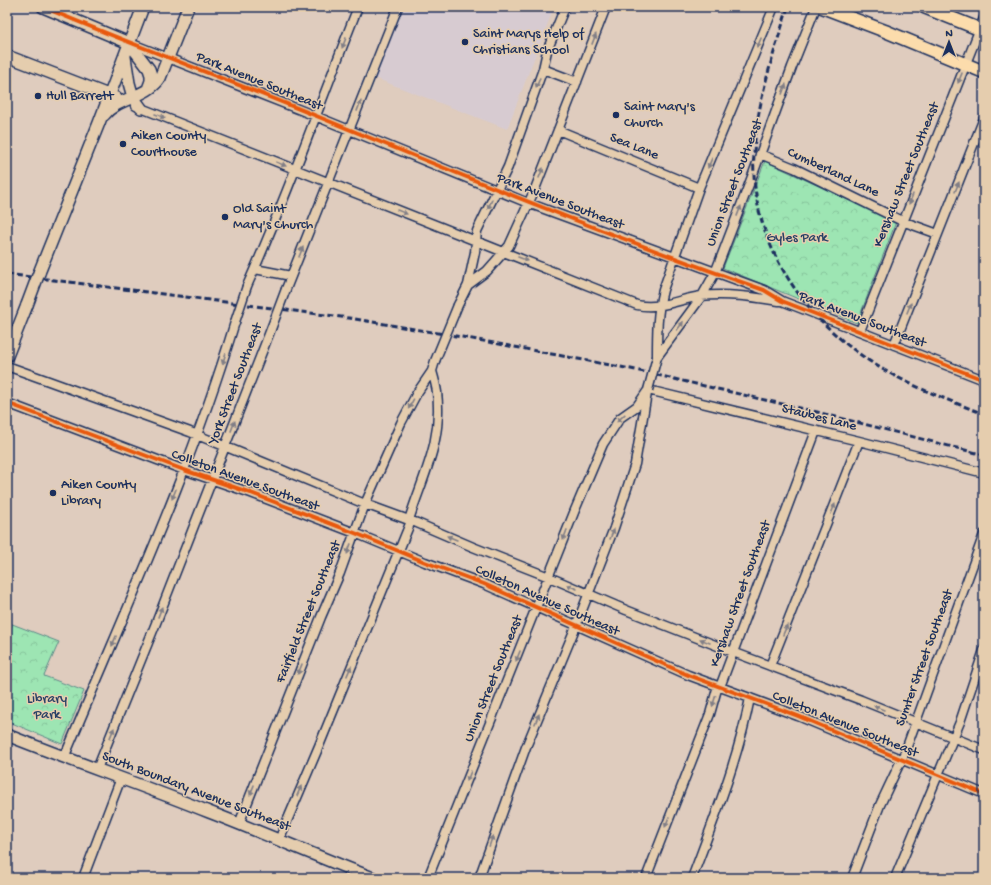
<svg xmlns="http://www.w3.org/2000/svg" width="991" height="885" viewBox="0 0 991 885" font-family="'Gochi Hand',sans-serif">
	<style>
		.built { fill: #d7cbd1 }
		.park { fill: url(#park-crowns); stroke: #5c8a88 }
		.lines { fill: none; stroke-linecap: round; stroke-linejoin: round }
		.street-casing { stroke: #1b2f5e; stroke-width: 11 }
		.secondary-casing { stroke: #1b2f5e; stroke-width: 14 }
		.primary-casing { stroke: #1b2f5e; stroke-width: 15 }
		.street { stroke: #e5cdae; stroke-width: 8 }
		.secondary { stroke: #e5cdae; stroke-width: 11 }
		.primary { stroke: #fcdcac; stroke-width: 12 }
		.rail { stroke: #1b2f5e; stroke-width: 3; stroke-dasharray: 6 3; stroke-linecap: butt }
		.street-bridge-casing { stroke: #1b2f5e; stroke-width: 11; stroke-linecap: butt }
		.secondary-bridge-casing { stroke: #1b2f5e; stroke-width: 14; stroke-linecap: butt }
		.street-bridge { stroke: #e5cdae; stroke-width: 8 }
		.secondary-bridge { stroke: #e5cdae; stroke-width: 11 }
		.cycleway-casing { stroke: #e5cdae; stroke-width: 6 }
		.cycleway { stroke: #e8590c; stroke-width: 4 }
		.oneway { fill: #807e86 }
		.poi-dot { fill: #1b2f5e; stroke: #e5cdae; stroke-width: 1.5 }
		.labels { text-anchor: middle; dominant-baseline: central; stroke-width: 3; stroke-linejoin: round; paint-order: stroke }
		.poi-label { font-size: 14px; fill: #1b2f5e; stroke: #e5cdae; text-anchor: start }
		.street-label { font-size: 14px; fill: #1b2f5e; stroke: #e5cdae }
		.park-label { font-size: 14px; fill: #284166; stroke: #e5cdae }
	</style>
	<defs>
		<pattern id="park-crowns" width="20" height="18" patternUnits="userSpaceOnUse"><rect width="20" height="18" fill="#9de5b3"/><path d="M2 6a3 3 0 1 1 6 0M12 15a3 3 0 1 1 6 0" fill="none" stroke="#87c59c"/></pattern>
	</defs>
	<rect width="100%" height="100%" fill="#dfccbe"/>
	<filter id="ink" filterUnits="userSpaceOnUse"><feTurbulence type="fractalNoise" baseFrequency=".025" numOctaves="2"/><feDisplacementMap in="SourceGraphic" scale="8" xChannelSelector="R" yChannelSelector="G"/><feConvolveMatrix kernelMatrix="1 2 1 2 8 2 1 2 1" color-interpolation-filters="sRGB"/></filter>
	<g filter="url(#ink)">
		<!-- built -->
		<path class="built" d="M403,7H554L507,129L375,78Z"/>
		<!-- park -->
		<path class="park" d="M765,161L896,222L857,323L723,268Z
			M7,622L59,642L44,676L84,691L62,744L7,721Z"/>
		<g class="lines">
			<!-- street casing -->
			<g class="street-casing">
				<path id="street" d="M130,43L303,111L528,203L764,290L782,301L984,380
					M543,69L577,82
					M136,106L637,305C659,310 680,299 701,296C727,293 753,297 779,301
					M558,130L699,188
					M760,154L794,168L902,221L938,234
					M255,269L291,276
					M468,285L487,271L509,246L535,189L606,7
					M247,286C288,195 321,100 358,7
					M286,289L398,7
					M458,305L468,285L475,252L477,231L508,167L543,69L547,51L565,7
					M860,331L984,18
					M894,345L984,118
					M657,357L702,296L715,273L753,174L792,67L816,7
					M657,357C657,333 657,312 663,290L699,188L774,7
					M7,366L190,432L365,504L417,523L473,547L549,577L626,610L733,652L861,700L984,750
					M648,390L859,441L984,473
					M7,403L184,470L251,493L355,533L425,562L484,584L688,675L798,716L984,794
					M409,520C423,475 443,442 437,392C436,385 434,378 432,371
					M770,666L859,441
					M64,758C124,614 190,472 235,322
					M97,769L156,623L271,329
					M239,824L321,617L340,573L365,504L401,423L417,393L432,371L435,361
					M279,840L319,746L411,521
					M83,878L121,778
					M428,878L575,510L603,444L620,418L637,406L648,390
					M479,878L526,747L576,626L614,528L635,464L647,393
					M646,878L710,714L717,689L720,687L816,431
					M692,878C714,819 738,760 750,698
					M852,878L880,805L905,752L984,534
					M895,878L960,722L984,650"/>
			</g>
			<!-- secondary casing -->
			<g class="secondary-casing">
				<path id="secondary" d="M43,7L129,43L149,69L151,75V81L148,89
					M7,56L116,98
					M125,57L129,83L133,97L141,108
					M104,115C118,97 147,98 160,78L188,7
					M39,273L99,123L143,7
					M7,356L27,305
					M7,735C74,762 142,785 209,812C264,833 318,857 373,878"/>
			</g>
			<!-- primary casing -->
			<g class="primary-casing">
				<path id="primary" d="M822,7L885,31L984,72
					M924,7L984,31"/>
			</g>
			<!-- street -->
			<use href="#street" class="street"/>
			<!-- secondary -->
			<use href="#secondary" class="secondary"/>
			<!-- primary -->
			<use href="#primary" class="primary"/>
			<!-- rail -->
			<path class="rail" d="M788,7C772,58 751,120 754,175C758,257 815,330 884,370C916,388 950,401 984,414
				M7,274L349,318L462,337L631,369L817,412L984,455"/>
			<!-- street-bridge casing -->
			<g class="street-bridge-casing">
				<path id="street-bridge" d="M235,322L247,286
					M271,329L286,289
					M435,361L458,305
					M648,390L657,357"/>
			</g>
			<!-- secondary-bridge casing -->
			<g class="secondary-bridge-casing">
				<path id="secondary-bridge" d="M27,305L39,273"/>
			</g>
			<!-- street-bridge -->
			<use href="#street-bridge" class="street-bridge"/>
			<!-- secondary-bridge -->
			<use href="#secondary-bridge" class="secondary-bridge"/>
			<!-- cycleway casing -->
			<g class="cycleway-casing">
				<path id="cycleway" d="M43,7C132,45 224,78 314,115C463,176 612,237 764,290L782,301L984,380
					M7,403L184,470L251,493L355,533L425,562L484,584L688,675L798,716L984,794"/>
			</g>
			<!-- cycleway -->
			<use href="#cycleway" class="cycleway"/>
		</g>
		<!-- one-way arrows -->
		<defs><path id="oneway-solid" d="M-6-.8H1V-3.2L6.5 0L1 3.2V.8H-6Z"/></defs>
		<g class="oneway">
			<use href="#oneway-solid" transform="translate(594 39) rotate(-69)"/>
			<use href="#oneway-solid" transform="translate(344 43) rotate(111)"/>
			<use href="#oneway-solid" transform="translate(759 43) rotate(113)"/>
			<use href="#oneway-solid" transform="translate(960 78) rotate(112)"/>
			<use href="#oneway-solid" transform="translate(538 83) rotate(110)"/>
			<use href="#oneway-solid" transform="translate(784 89) rotate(-70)"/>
			<use href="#oneway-solid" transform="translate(359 106) rotate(-69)"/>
			<use href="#oneway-solid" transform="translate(160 116) rotate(22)"/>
			<use href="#oneway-solid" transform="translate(710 163) rotate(113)"/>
			<use href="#oneway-solid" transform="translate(281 164) rotate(22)"/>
			<use href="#oneway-solid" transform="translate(541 173) rotate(-68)"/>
			<use href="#oneway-solid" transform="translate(957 187) rotate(-68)"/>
			<use href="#oneway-solid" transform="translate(911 199) rotate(112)"/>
			<use href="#oneway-solid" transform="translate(490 204) rotate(115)"/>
			<use href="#oneway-solid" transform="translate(739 211) rotate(-69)"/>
			<use href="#oneway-solid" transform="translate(402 212) rotate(22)"/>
			<use href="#oneway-solid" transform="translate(301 252) rotate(-68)"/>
			<use href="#oneway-solid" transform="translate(523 259) rotate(21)"/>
			<use href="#oneway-solid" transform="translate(909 308) rotate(-68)"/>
			<use href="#oneway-solid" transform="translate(680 326) rotate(-54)"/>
			<use href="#oneway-solid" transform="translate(224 359) rotate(107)"/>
			<use href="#oneway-solid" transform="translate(411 404) rotate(118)"/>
			<use href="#oneway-solid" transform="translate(621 418) rotate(136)"/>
			<use href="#oneway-solid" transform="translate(233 426) rotate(-69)"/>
			<use href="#oneway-solid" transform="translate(174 494) rotate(112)"/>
			<use href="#oneway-solid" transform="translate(833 509) rotate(-69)"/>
			<use href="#oneway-solid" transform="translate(612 534) rotate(-69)"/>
			<use href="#oneway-solid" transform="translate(565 535) rotate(111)"/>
			<use href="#oneway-solid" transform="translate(452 538) rotate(-157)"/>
			<use href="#oneway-solid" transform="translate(349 549) rotate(110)"/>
			<use href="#oneway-solid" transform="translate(572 587) rotate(-157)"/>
			<use href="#oneway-solid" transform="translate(160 612) rotate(-69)"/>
			<use href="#oneway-solid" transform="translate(785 630) rotate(-67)"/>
			<use href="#oneway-solid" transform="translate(114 641) rotate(113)"/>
			<use href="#oneway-solid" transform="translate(705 641) rotate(-158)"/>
			<use href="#oneway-solid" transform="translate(518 656) rotate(112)"/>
			<use href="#oneway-solid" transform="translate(300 669) rotate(112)"/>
			<use href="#oneway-solid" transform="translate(349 671) rotate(-67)"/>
			<use href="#oneway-solid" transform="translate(714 701) rotate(107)"/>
			<use href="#oneway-solid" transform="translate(879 708) rotate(-158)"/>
			<use href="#oneway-solid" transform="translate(537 719) rotate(-67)"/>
			<use href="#oneway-solid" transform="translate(112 733) rotate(-68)"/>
			<use href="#oneway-solid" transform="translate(469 776) rotate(112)"/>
			<use href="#oneway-solid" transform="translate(252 790) rotate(112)"/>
			<use href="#oneway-solid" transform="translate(299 791) rotate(-67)"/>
			<use href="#oneway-solid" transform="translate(667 822) rotate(111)"/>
			<use href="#oneway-solid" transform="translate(491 841) rotate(-71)"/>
		</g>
	</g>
	<!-- markers -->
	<g class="poi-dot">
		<circle cx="465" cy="42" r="4"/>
		<circle cx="38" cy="96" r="4"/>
		<circle cx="616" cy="115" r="4"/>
		<circle cx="123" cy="144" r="4"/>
		<circle cx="225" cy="217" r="4"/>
		<circle cx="53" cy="493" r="4"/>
	</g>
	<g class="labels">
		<!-- poi labels -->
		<g class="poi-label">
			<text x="473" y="34">Saint Marys Help of<tspan x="473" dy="16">Christians School</tspan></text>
			<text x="46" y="96">Hull Barrett</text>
			<text x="624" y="107">Saint Mary's<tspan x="624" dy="16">Church</tspan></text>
			<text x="131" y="136">Aiken County<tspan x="131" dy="16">Courthouse</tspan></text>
			<text x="233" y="209">Old Saint<tspan x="233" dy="16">Mary's Church</tspan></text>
			<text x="61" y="485">Aiken County<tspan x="61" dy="16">Library</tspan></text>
		</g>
		<!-- street labels -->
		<g class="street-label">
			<text transform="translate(259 82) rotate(22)">Park Avenue Southeast</text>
			<text transform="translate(634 147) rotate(22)">Sea Lane</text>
			<text transform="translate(833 173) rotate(25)">Cumberland Lane</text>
			<text transform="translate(907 175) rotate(-68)">Kershaw Street Southeast</text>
			<text transform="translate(735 183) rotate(-69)">Union Street Southeast</text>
			<text transform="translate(560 202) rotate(21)">Park Avenue Southeast</text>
			<text transform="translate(862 320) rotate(21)">Park Avenue Southeast</text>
			<text transform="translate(236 384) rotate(-69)">York Street Southeast</text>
			<text transform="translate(819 418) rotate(14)">Staubes Lane</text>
			<text transform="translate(245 481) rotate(20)">Colleton Avenue Southeast</text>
			<text transform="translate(741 594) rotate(-70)">Kershaw Street Southeast</text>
			<text transform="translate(547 601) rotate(24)">Colleton Avenue Southeast</text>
			<text transform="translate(309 612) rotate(-68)">Fairfield Street Southeast</text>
			<text transform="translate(925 658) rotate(-70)">Sumter Street Southeast</text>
			<text transform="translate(494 679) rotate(-68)">Union Street Southeast</text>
			<text transform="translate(845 725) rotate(22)">Colleton Avenue Southeast</text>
			<text transform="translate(196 792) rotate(21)">South Boundary Avenue Southeast</text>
		</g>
		<!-- park labels -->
		<g class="park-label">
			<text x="797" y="238">Gyles Park</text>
			<text x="47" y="699">Library<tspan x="47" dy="16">Park</tspan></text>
		</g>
	</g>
	<!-- margin -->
	<rect width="991" height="885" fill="none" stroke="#e5cdae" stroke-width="24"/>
	<rect x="12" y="12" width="967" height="861" fill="none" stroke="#1b2f5e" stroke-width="1.5" filter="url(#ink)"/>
	<!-- north arrow -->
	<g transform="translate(949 42)" stroke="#e5cdae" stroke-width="3" paint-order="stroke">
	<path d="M0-3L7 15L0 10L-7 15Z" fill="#1b2f5e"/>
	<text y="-6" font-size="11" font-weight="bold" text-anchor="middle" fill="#1b2f5e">N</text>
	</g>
</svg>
